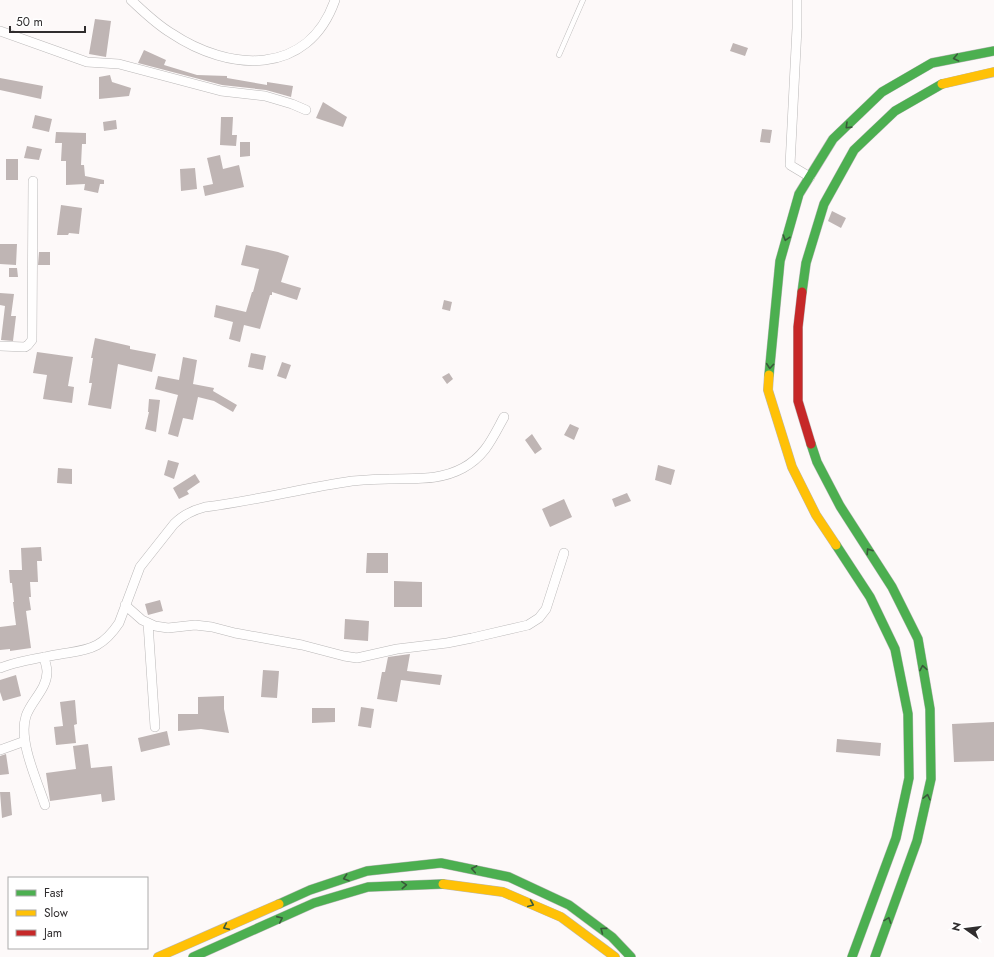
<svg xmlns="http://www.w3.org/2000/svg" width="994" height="957" viewBox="0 0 994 957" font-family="Jost,sans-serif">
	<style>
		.building { fill: #bfb5b4 }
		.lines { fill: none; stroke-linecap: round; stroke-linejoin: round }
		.lane-casing { stroke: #bab8b8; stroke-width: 5.5 }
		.street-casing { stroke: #bab8b8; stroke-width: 10 }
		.fast-casing { stroke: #bab8b8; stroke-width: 10 }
		.slow-casing { stroke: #bab8b8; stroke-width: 10 }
		.jam-casing { stroke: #bab8b8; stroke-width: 10 }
		.lane { stroke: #fffefe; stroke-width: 4.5 }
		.street { stroke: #fffefe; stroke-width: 9 }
		.fast { stroke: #4caf50; stroke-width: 9 }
		.slow { stroke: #ffc107; stroke-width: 9 }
		.jam { stroke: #c62828; stroke-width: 9 }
		.oneway { stroke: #3a5a3a }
	</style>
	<rect width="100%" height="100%" fill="#fdf9f9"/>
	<!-- building -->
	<path class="building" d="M95,19L111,21L106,57L89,54Z
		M733,43L748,48L745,56L730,51Z
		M144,50L166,60L164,65L197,75L227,76V78L267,85V82L293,86L291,97L266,90L222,85L138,63Z
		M110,75L112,82L131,88L129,96L99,99V77Z
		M0,78L43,86L41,99L0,90Z
		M323,102L347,117L343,127L316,118Z
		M35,115L52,119L49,132L32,128Z
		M221,117H233L232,135H237L236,146L220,145Z
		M116,120L117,129L104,131L103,122Z
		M762,129L772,130L770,143L760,142Z
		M56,132L86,133V144H82L81,165H84L85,176L104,180V184H100L98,193L84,190L85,184L66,185V161H61L62,143H55Z
		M240,142H250V156L240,157Z
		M27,146L42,149L39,160L24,158Z
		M220,155L223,169L239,165L244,187L205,196L203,186L213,184L207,158Z
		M6,159H18V180H6Z
		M195,168L197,189L181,191L180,169Z
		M61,205L82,208L79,234L69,233L68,235H57Z
		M832,211L846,218L841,228L828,221Z
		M0,244H17L16,265L0,264Z
		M246,245L278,252L289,256L281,282L301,288L297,300L272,292V295H270L260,329L244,325L240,342L229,339L233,322L214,317L216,305L246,312L252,292H253L259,269L241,265Z
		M39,252H50V265H38Z
		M9,268H17L18,277H9Z
		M0,293L14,294L11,316H16L13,341L1,340L5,306L0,305Z
		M444,300L452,302L450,311L442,309Z
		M95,338L130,346V349L156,354L152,372L118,364L111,409L88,405L92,383H89L93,358H91Z
		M37,352L73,357L68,386L74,387L72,403L43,399L47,375L33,373Z
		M251,353L266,356L263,370L248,367Z
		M183,357L197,360L193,384L214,388L213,391L237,405L233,412L214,401L198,397L193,420L183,418L178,437L168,434L178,395L155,389L158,376L179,380Z
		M282,362L291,365L286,379L277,376Z
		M449,373L453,379L447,384L442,377Z
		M149,399L160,400L156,432L145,429L149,412H148Z
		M570,424L579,428L574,440L564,435Z
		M532,434L542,449L535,454L525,440Z
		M168,460L179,463L174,479L164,475Z
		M658,465L675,470L671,485L655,480Z
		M58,468L72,469V484L57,483Z
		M195,474L200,482L187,491L189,494L179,499L173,488Z
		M627,493L631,501L615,507L612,499Z
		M564,499L572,517L550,527L542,509Z
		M41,547L42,561H37L38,582H30L31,597H29L31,610L26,611L31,648L10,651V649L0,650V627L16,625L13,602H14L12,583H10L9,570H22L21,548Z
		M367,553H388V573H366Z
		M394,581L422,582V607H394Z
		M160,600L163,611L148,615L145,604Z
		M345,619L369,621L368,641L344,639Z
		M410,654L407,671L442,675L440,685L401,680L397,702L377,699L382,672H385L388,657Z
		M263,670L279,671L277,698L261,697Z
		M16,675L21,696L3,701L0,692V680Z
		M224,696V709L229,733L201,729L178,731V714H198V697Z
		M75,700L77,724L74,725L76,743L56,745L54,727L63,726L60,702Z
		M361,707L374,709L371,728L358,726Z
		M312,708H335V722L312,723Z
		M994,722V761L954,762L952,724Z
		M167,731L170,745L141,752L138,738Z
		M837,739L881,743L880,756L836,752Z
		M88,744L91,768L112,766L115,800L102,802L101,794L50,801L46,773L76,769L73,746Z
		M6,754L9,774L0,775V756Z
		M0,792H10L12,815L2,818Z"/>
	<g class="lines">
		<!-- lane casing -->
		<g class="lane-casing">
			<path id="lane" d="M559,55L583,0"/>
		</g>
		<!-- street casing -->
		<g class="street-casing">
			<path id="street" d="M131,0C144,12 156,24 171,33C229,72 308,77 335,0
				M797,0V28L790,165L810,177
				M0,31L87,62L119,64L221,91L265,96L292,104L306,110
				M0,346L25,347L28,345L32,340L33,181
				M125,605L142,620L155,626L168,628L195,625L212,627L235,633L302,645L344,656L357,658L397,649L447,643L472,638L528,625L539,618L546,609L564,553
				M148,623L155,727
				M44,657C45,662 47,667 47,672C47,689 31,701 26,716C18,741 37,780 45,805
				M0,668C20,660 40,658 61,654C73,652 86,651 97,645C106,640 113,632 119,623L140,567L174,524C183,515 193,510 205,507C255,501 303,488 352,481C364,480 376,479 389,479C415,478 439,481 463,468C485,456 492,439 504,417
				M0,750L25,741"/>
		</g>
		<!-- fast casing -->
		<g class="fast-casing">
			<path id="fast" d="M802,292L806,263L824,204L854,150L895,111L942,84
				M769,375L780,261L799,194L833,139L882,92L932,63L994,51
				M811,444L817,462L840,506L892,587L918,639L930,709L931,779L917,841L875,957
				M836,545L870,597L895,649L908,714L909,778L896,838L852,957
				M279,904L310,890L367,871L441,863L509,877L569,905L612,937L631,957
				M193,957L314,903L368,887L443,884"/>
		</g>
		<!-- slow casing -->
		<g class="slow-casing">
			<path id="slow" d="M942,84L994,72
				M769,375L768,390L792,467L816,515L836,545
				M443,884L503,892L561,917L615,957
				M158,957L279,904"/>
		</g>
		<!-- jam casing -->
		<g class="jam-casing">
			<path id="jam" d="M802,292L798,327V401L811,444"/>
		</g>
		<!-- lane -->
		<use href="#lane" class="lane"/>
		<!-- street -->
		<use href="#street" class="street"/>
		<!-- fast -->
		<use href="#fast" class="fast"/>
		<!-- slow -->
		<use href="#slow" class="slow"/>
		<!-- jam -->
		<use href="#jam" class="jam"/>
	</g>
	<!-- one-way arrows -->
	<defs><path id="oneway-chevron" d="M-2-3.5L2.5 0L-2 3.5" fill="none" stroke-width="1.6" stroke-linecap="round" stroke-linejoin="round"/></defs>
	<g class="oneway">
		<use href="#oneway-chevron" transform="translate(956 58) rotate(168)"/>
		<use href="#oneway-chevron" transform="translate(848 126) rotate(136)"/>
		<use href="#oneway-chevron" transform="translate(786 238) rotate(107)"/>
		<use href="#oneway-chevron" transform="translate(770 366) rotate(95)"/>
		<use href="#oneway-chevron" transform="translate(869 551) rotate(-123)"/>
		<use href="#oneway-chevron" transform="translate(923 668) rotate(-100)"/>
		<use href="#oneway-chevron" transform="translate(927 797) rotate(-77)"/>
		<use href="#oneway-chevron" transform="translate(474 869) rotate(-169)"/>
		<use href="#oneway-chevron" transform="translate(346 878) rotate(162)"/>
		<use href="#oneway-chevron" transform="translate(404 885) rotate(-3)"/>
		<use href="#oneway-chevron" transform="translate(531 904) rotate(23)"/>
		<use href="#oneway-chevron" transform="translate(280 919) rotate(-24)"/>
		<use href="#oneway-chevron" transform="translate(888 920) rotate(-70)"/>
		<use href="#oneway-chevron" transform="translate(226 927) rotate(156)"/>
		<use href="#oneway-chevron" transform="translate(603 930) rotate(-143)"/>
	</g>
	<!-- legend -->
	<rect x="8" y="877" width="140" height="72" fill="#ffffff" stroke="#acabab"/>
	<rect x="16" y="890" width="20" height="6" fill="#4caf50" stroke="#acabab"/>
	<text x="44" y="897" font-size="12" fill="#302d2e">Fast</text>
	<rect x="16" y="910" width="20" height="6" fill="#ffc107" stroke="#acabab"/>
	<text x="44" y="917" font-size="12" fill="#302d2e">Slow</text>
	<rect x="16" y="930" width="20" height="6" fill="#c62828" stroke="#acabab"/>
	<text x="44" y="937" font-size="12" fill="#302d2e">Jam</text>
	<!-- north arrow -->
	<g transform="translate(966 929) rotate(284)" stroke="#ffffff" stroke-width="3" paint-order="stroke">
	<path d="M0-3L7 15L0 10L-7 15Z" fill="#302d2e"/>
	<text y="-6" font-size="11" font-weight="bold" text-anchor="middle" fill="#302d2e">N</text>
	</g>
	<!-- scale -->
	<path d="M10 26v6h75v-6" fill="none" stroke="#302d2e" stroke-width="2"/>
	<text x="16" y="26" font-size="12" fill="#302d2e" stroke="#ffffff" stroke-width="3" paint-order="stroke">50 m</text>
</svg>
